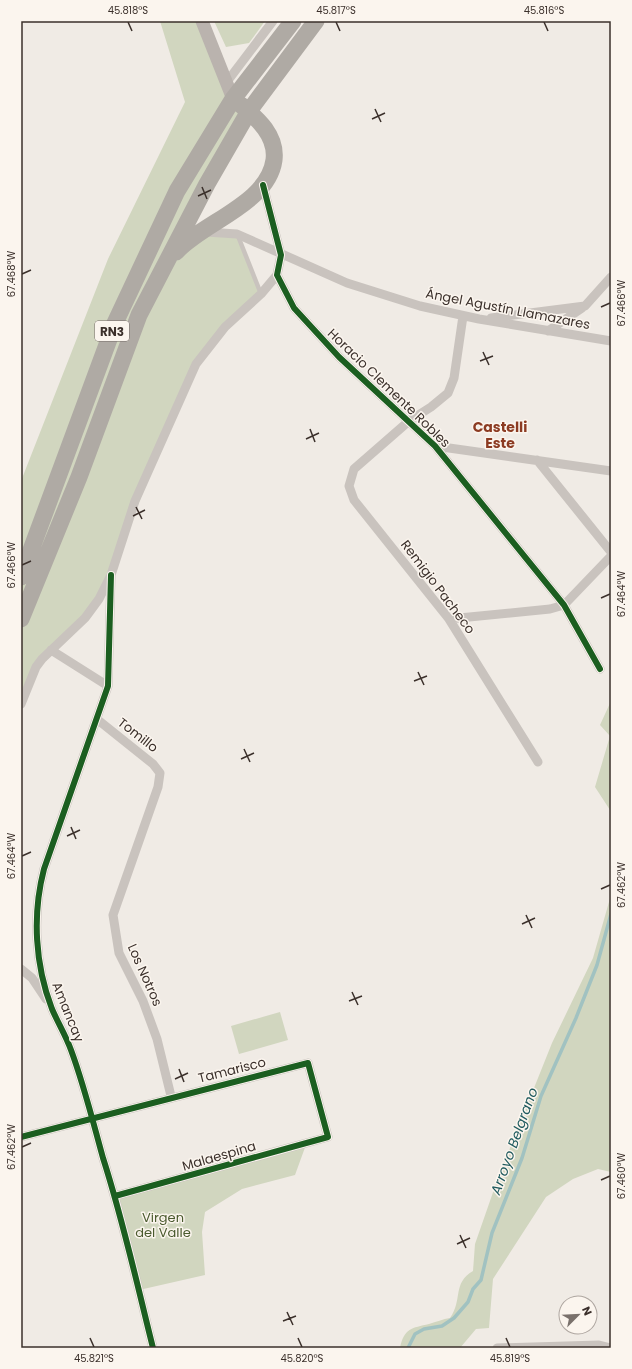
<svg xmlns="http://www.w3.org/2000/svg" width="632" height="1369" viewBox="0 0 632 1369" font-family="Poppins,sans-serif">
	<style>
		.green { fill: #d1d6bf }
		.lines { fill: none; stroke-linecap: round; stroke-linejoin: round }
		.stream { stroke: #a1c2c1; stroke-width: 3.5 }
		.lane { stroke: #c9c3be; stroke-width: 4.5 }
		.street { stroke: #c9c3be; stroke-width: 9 }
		.secondary { stroke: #bab3ae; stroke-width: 13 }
		.highway { stroke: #afaaa4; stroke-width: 17 }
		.cycleway-casing { stroke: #fbf5ee; stroke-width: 8 }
		.cycleway { stroke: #1b5e20; stroke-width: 6 }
		.ticks { fill: none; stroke: #3b302b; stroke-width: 1.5 }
		.labels { text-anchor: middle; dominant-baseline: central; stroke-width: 3; stroke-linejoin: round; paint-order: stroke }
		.shield { fill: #fbf5ee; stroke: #756b66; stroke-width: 1 }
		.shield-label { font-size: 12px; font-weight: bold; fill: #3b302b }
		.street-label { font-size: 13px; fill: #3b302b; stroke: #fbf5ee }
		.park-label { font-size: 13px; fill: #4a5a2e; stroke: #fbf5ee }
		.neighbourhood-label { font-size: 14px; font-weight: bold; fill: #8c3b22; stroke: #fbf5ee }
		.water-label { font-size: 14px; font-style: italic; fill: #1f5a5e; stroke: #fbf5ee }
		.neatline { fill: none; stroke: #3b302b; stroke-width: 1.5 }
		.ticks-label { font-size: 10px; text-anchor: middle; fill: #3b302b }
	</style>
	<rect width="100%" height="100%" fill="#f0ebe5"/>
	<!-- green -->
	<path class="green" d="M160,21H202L226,83L249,111L167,262L199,232L237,234L261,294L196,364L99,599L42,659L21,704V481L108,259L185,102Z
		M214,21H265L249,43L226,47Z
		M611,701V815L610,810L595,787L610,736L600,725Z
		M611,895V1172L598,1169L573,1179L546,1197L493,1279L489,1328L476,1329L460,1348H400C404,1328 412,1328 429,1324C436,1322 443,1319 450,1318C463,1300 452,1283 473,1271L475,1244L498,1178L552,1043L593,958Z
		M280,1012L288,1040L239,1054L231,1026Z
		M307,1142L295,1175L242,1189L205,1212L202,1232L205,1275L139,1290L115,1196Z"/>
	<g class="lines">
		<!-- stream -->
		<path class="stream" d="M408,1348L415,1334L424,1329L442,1326L454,1318L468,1302L473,1289L481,1280L492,1233L522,1158L541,1096L576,1018L597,965L611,914"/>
		<!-- lane -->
		<path class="lane" d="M238,236L261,294"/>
		<!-- street -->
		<path class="street" d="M226,83L273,21
			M263,185L281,255L277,275L294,308L339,357L435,446L564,605L600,669
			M206,232L237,234L347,283L420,306L479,319L611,341
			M463,316L454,378L448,393L431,407L409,421L354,469L349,486L354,500L449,619L538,762
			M491,318L585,306L611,277
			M548,331L582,308
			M435,446L611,471
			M537,460L611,552
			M111,575L108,686L44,869C32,915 35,965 52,1009C58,1023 66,1036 71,1050C84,1085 93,1122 103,1158C123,1220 137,1284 153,1348
			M564,605L611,556
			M449,619L550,609L564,605
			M51,650L108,686
			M21,704L36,667L42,659L85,618L99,599L111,575L135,501L196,364L225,327L261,294L277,275
			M98,720L153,764L160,773L158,787L113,915L119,953L143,1001L157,1039L171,1096
			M21,969L32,978L46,999
			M21,1137L308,1063L328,1137L115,1196
			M497,1348L599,1345L611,1348"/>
		<!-- secondary -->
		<path class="secondary" d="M202,21L233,99"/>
		<!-- highway -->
		<path class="highway" d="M176,252C203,222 268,204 274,160C277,136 258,119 241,105
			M21,577L115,323L177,191L233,99L293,21
			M21,619L79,477L139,315L207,184L249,111L316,21"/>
		<!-- cycleway casing -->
		<g class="cycleway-casing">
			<path id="cycleway" d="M263,185L281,255L277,275L294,308L339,357L435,446L564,605L600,669
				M111,575L108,686L44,869C32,915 35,965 52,1009C58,1023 66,1036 71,1050C84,1085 93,1122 103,1158C123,1220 137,1284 153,1348
				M21,1137L308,1063L328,1137L115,1196"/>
		</g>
		<!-- cycleway -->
		<use href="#cycleway" class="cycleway"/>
	</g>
	<!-- ticks -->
	<path class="ticks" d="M128,22L132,31M336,22L340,31M544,22L548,31M375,109L381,122M372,119L385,113M202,187L207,199M198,196L211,190M22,274L31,270M601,307L610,303M483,352L489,365M480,361L493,356M310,429L315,442M306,439L319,433M136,507L142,519M133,516L145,510M22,565L31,561M601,598L610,594M418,672L424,685M414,681L427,676M244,749L250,762M241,759L254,753M71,827L76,839M67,836L80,830M22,856L31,852M601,889L610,885M526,915L532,928M522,924L535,918M352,992L358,1005M349,1001L362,996M179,1069L184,1082M175,1079L188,1073M22,1147L31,1143M601,1180L610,1176M460,1235L466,1248M457,1244L470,1238M287,1312L293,1325M283,1321L296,1316M90,1338L94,1347M298,1338L302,1347M506,1338L510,1347"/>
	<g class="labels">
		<!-- shield labels -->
		<rect class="shield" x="95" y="321" width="34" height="20" rx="3"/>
		<g class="shield-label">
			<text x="112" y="331">RN3</text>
		</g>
		<!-- street labels -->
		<g class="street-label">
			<text transform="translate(508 309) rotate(11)">Ángel Agustín Llamazares</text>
			<text transform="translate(389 388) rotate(44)">Horacio Clemente Robles</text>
			<text transform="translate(438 587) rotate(53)">Remigio Pacheco</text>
			<text transform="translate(138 735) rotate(38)">Tomillo</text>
			<text transform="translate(145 975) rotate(66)">Los Notros</text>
			<text transform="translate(68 1012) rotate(68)">Amancay</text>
			<text transform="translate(232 1070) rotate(-14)">Tamarisco</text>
			<text transform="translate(219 1156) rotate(-16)">Malaespina</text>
		</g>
		<!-- park labels -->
		<g class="park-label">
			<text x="163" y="1217">Virgen<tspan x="163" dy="15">del Valle</tspan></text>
		</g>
		<!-- neighbourhood labels -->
		<g class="neighbourhood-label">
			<text x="500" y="427">Castelli<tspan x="500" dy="16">Este</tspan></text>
		</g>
		<!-- water labels -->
		<g class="water-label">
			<text transform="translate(514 1141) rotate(-70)">Arroyo Belgrano</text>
		</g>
	</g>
	<!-- border -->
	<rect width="632" height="1369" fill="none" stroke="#fbf5ee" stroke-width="44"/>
	<!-- north arrow -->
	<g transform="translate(578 1315) rotate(66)"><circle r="19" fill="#fbf5ee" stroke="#aea6a0"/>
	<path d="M0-3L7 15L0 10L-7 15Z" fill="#7a716c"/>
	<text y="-6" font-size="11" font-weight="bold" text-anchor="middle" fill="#3b302b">N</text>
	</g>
	<rect x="22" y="22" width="588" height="1325" class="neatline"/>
	<g class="ticks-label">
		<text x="128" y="14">45.818°S</text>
		<text x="336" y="14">45.817°S</text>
		<text x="544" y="14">45.816°S</text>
		<text transform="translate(11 274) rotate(-90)" y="4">67.468°W</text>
		<text transform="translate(621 303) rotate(-90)" y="4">67.466°W</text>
		<text transform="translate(11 565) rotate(-90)" y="4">67.466°W</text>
		<text transform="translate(621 594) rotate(-90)" y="4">67.464°W</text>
		<text transform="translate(11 856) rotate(-90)" y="4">67.464°W</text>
		<text transform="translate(621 885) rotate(-90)" y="4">67.462°W</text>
		<text transform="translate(11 1147) rotate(-90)" y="4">67.462°W</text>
		<text transform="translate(621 1176) rotate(-90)" y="4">67.460°W</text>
		<text x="94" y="1362">45.821°S</text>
		<text x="302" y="1362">45.820°S</text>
		<text x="510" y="1362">45.819°S</text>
	</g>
</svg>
